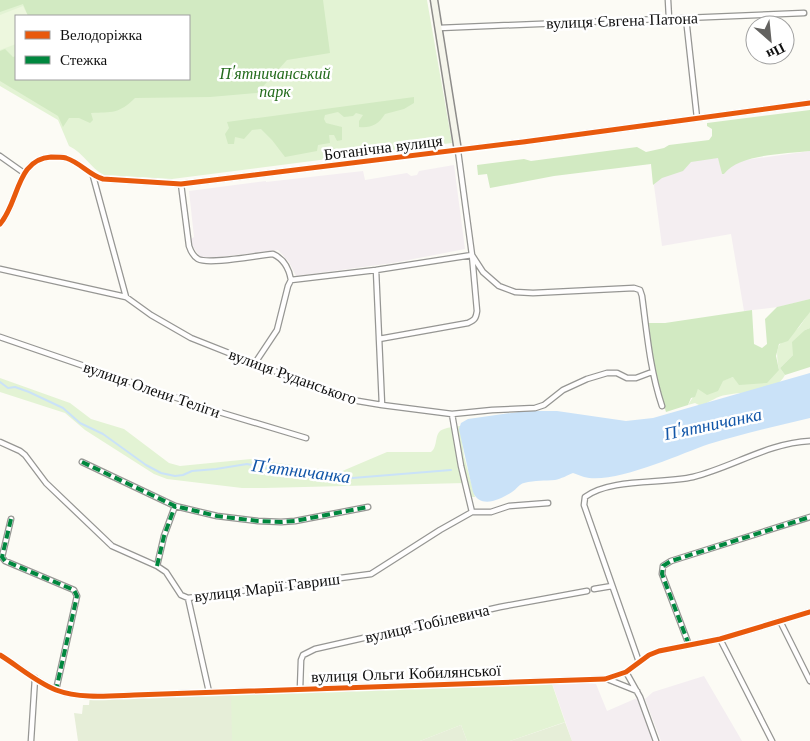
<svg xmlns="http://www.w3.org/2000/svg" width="810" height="741" viewBox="0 0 810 741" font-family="'Libre Baskerville',serif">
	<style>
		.industrial { fill: #f4eef1 }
		.green { fill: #e3f3d4; fill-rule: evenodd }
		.forest { fill: #d2eac2 }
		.cemetery { fill: #e6eed8 }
		.pitch { fill: #edf7de }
		.water { fill: #cae2f8 }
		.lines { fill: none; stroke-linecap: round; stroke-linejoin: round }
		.stream { stroke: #cae2f8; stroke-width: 2 }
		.street-casing { stroke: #969693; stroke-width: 7 }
		.secondary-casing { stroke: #8d8c8a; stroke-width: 9 }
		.street { stroke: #fffefe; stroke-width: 4.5 }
		.secondary { stroke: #f5f5eb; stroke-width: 6 }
		.quiet { stroke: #00873e; stroke-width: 4; stroke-dasharray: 8 4; stroke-linecap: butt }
		.cycleway-casing { stroke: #fff; stroke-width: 8 }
		.cycleway { stroke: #e8590c; stroke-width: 5 }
		.labels { text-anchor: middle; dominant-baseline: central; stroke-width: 5; stroke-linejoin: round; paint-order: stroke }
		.street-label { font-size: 16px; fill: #101010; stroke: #fff }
		.park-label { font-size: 16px; font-style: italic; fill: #236b1c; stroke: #fff }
		.water-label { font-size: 18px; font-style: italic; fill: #1256a8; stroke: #fff }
	</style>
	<rect width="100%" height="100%" fill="#fcfbf5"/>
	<!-- industrial -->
	<path class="industrial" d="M810,151V299L778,307L744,311L731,234L662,246L651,163L718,154L722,174H724L730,166L745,160Z
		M454,165L465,249L393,263L296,276L289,262L278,250L211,258L200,257L192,245L191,239L194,237L189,191L266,181V182L363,171L365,180L407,173L411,176L417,175L419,171Z
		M704,676L742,741H661L645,699L653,692Z
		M586,682L596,684L607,711L637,698L653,741H572L552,683Z"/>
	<!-- green -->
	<path class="green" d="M0,0H427L452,143L172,179L104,175C90,168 84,153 69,146L58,120L0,86ZM16,16H189V79H16Z
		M809,312H810V328L805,330L793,355L780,368L785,375C774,395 746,391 726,395C718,396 709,402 701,406L695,403L688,405L698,389L733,377L779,370C773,339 782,345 800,326C803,322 806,317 809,312Z
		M0,378L70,403L91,419L124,429L169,463L180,466L251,459L340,472L387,452H431C439,446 433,432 444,429C449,427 455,427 460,426L464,456L475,497H469L465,483L264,488H242L167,479L154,474L85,430L65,413L0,392Z
		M551,681L565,722L510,741H467L461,725L420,741H232L231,739V692Z"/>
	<!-- forest -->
	<path class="forest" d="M0,0H323L330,53L287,60L257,93L210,97L135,98C119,114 112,112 91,113L93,120L90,123L79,118H69L63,127L58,116L0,81V51L5,49L13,57L16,56V79H189V16H28L23,4L0,12Z
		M414,97V103L404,109L385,114C378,125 371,128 359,127V121L363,115L356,113L353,116L344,117L338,112L325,115L324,119L326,123L342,127V140L337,141L334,135H329L330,143L318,145L317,151L285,157L272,140L261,129L252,130L244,139L235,137L234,144H228L225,134L229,128L227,122Z
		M810,110V151C785,154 739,154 724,174H722L718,158L691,162L683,171L662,178L653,185L651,164L554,176L490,188L487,174L478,175L477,165L524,159L531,161L637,147L646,152L664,148L669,145L709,140L712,136V129L707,126V123Z
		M810,299V312L788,341L779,344L776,356L779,370L767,383L739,385L733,377L723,381L718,391L707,395L698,389L695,397L691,398L688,405L666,412C656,382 651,354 649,323H665L752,310L754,344L762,348L767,344L765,319L777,307Z
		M810,328V367L785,375L780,368L793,355L792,342L805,330Z"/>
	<!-- cemetery -->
	<path class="cemetery" d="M231,692L232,741H78L74,713L82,714L83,705H89L90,695Z
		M565,722L572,741H510L563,723Z
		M461,725L467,741H420Z"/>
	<!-- pitch -->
	<path class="pitch" d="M23,6L28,16H16V44L0,50V15Z"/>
	<!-- water -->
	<path class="water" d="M810,373V418C776,426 742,434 709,444C680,454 613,485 584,477C580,476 577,474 573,473C568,475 561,479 555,480C545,481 535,480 524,483C519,484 517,489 512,492C500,500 480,509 473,492L459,429L461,423L468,419L525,411H557L626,421L653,418Z"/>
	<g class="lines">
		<!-- stream -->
		<path class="stream" d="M0,382L8,388L15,387L29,392L63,408L80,423L103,434L146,465L161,473L175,476L183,475L192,471L216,469L247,464L266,468L300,469L315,475L340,479L451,470"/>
		<!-- street casing -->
		<g class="street-casing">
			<path id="street" d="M668,0L669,18
				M686,18L697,118
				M439,28L804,13
				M0,156L24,173
				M93,176L126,297
				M181,184L189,246C191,252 193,256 198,259C209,265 258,255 273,254C284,259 289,268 291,280
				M0,224C19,203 16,159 51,157C56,157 62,157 66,158C81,163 89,175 103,179L181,184L523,142L810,103
				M472,255L483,272L499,286L515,292L533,293L634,288L640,290L642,296C647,334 650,370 662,406
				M0,269L126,297L151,315L191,338L330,393L358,401L382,405L452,414L492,410L535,408L544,405L563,390L587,379L607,373H617L627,378H636L652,372
				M376,270L382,405
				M0,337L209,409L306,438
				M379,339L468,323C475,320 476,318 477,311L472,255L458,151
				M255,363L277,330L288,286L291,280L376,270L472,255
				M452,414L461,466L472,512
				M0,442L20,451L25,455L46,483L112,546L157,566L166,572L181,595L188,598L371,574L440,530L472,512H491L509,506L548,503
				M82,462L175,506L217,516L258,521L281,522L295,521L368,507
				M11,519L2,557L5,561L74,590L77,596L56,690
				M157,566L164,536L175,506
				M594,589L612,586
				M188,598L209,692
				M780,621L810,681
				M720,639L772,741
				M689,645L662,574L663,566L671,561L810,517
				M0,655C18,666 36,682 56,690C80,699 109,696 134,695L605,679L626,672L649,655L659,651L720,639L810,612
				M639,662L584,505L585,497C610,478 663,484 693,477C733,467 768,443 810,441
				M626,672L640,697L656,741
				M607,679L637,691
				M300,689L301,660L303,655L315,649L500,607L587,591
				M31,741L35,678"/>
		</g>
		<!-- secondary casing -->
		<g class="secondary-casing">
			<path id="secondary" d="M434,0L458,151"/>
		</g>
		<!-- street -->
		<use href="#street" class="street"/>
		<!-- secondary -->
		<use href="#secondary" class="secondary"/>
		<!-- quiet -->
		<path class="quiet" d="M82,462L175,506L217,516L258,521L281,522L295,521L368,507
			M11,519L2,557L5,561L74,590L77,596L56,690
			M157,566L164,536L175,506
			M689,645L662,574L663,566L671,561L810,517"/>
		<!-- cycleway casing -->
		<g class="cycleway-casing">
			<path id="cycleway" d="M0,224C19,203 16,159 51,157C56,157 62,157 66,158C81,163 89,175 103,179L181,184L523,142L810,103
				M0,655C18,666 36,682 56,690C80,699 109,696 134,695L605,679L626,672L649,655L659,651L720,639L810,612"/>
		</g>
		<!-- cycleway -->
		<use href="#cycleway" class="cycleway"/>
	</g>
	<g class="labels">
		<!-- street labels -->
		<g class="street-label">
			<text transform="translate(622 20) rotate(-2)">вулиця Євгена Патона</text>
			<text transform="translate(383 147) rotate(-7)">Ботанічна вулиця</text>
			<text transform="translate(293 376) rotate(20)">вулиця Руданського</text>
			<text transform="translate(152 389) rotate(19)">вулиця Олени Теліги</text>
			<text transform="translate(267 587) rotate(-7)">вулиця Марії Гавриш</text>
			<text transform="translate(427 623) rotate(-13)">вулиця Тобілевича</text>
			<text transform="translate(406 673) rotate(-2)">вулиця Ольги Кобилянської</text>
		</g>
		<!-- park labels -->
		<g class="park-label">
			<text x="275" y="73">П'ятничанський<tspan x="275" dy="18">парк</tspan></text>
		</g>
		<!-- water labels -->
		<g class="water-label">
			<text transform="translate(713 424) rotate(-12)">П'ятничанка</text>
			<text transform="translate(301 471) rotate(7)">П'ятничанка</text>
		</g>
	</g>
	<!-- legend -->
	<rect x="15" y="15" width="175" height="65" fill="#ffffff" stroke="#9f9f9f"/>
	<rect x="25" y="31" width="25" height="8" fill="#e8590c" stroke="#9f9f9f"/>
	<text x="60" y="40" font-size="15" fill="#101010">Велодоріжка</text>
	<rect x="25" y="56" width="25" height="8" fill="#00873e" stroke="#9f9f9f"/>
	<text x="60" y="65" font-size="15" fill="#101010">Стежка</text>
	<!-- north arrow -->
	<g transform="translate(770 40) rotate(153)"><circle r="24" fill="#ffffff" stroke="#9f9f9f"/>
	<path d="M0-4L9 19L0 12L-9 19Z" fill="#636260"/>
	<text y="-8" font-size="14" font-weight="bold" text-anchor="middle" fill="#101010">Пн</text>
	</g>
</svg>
